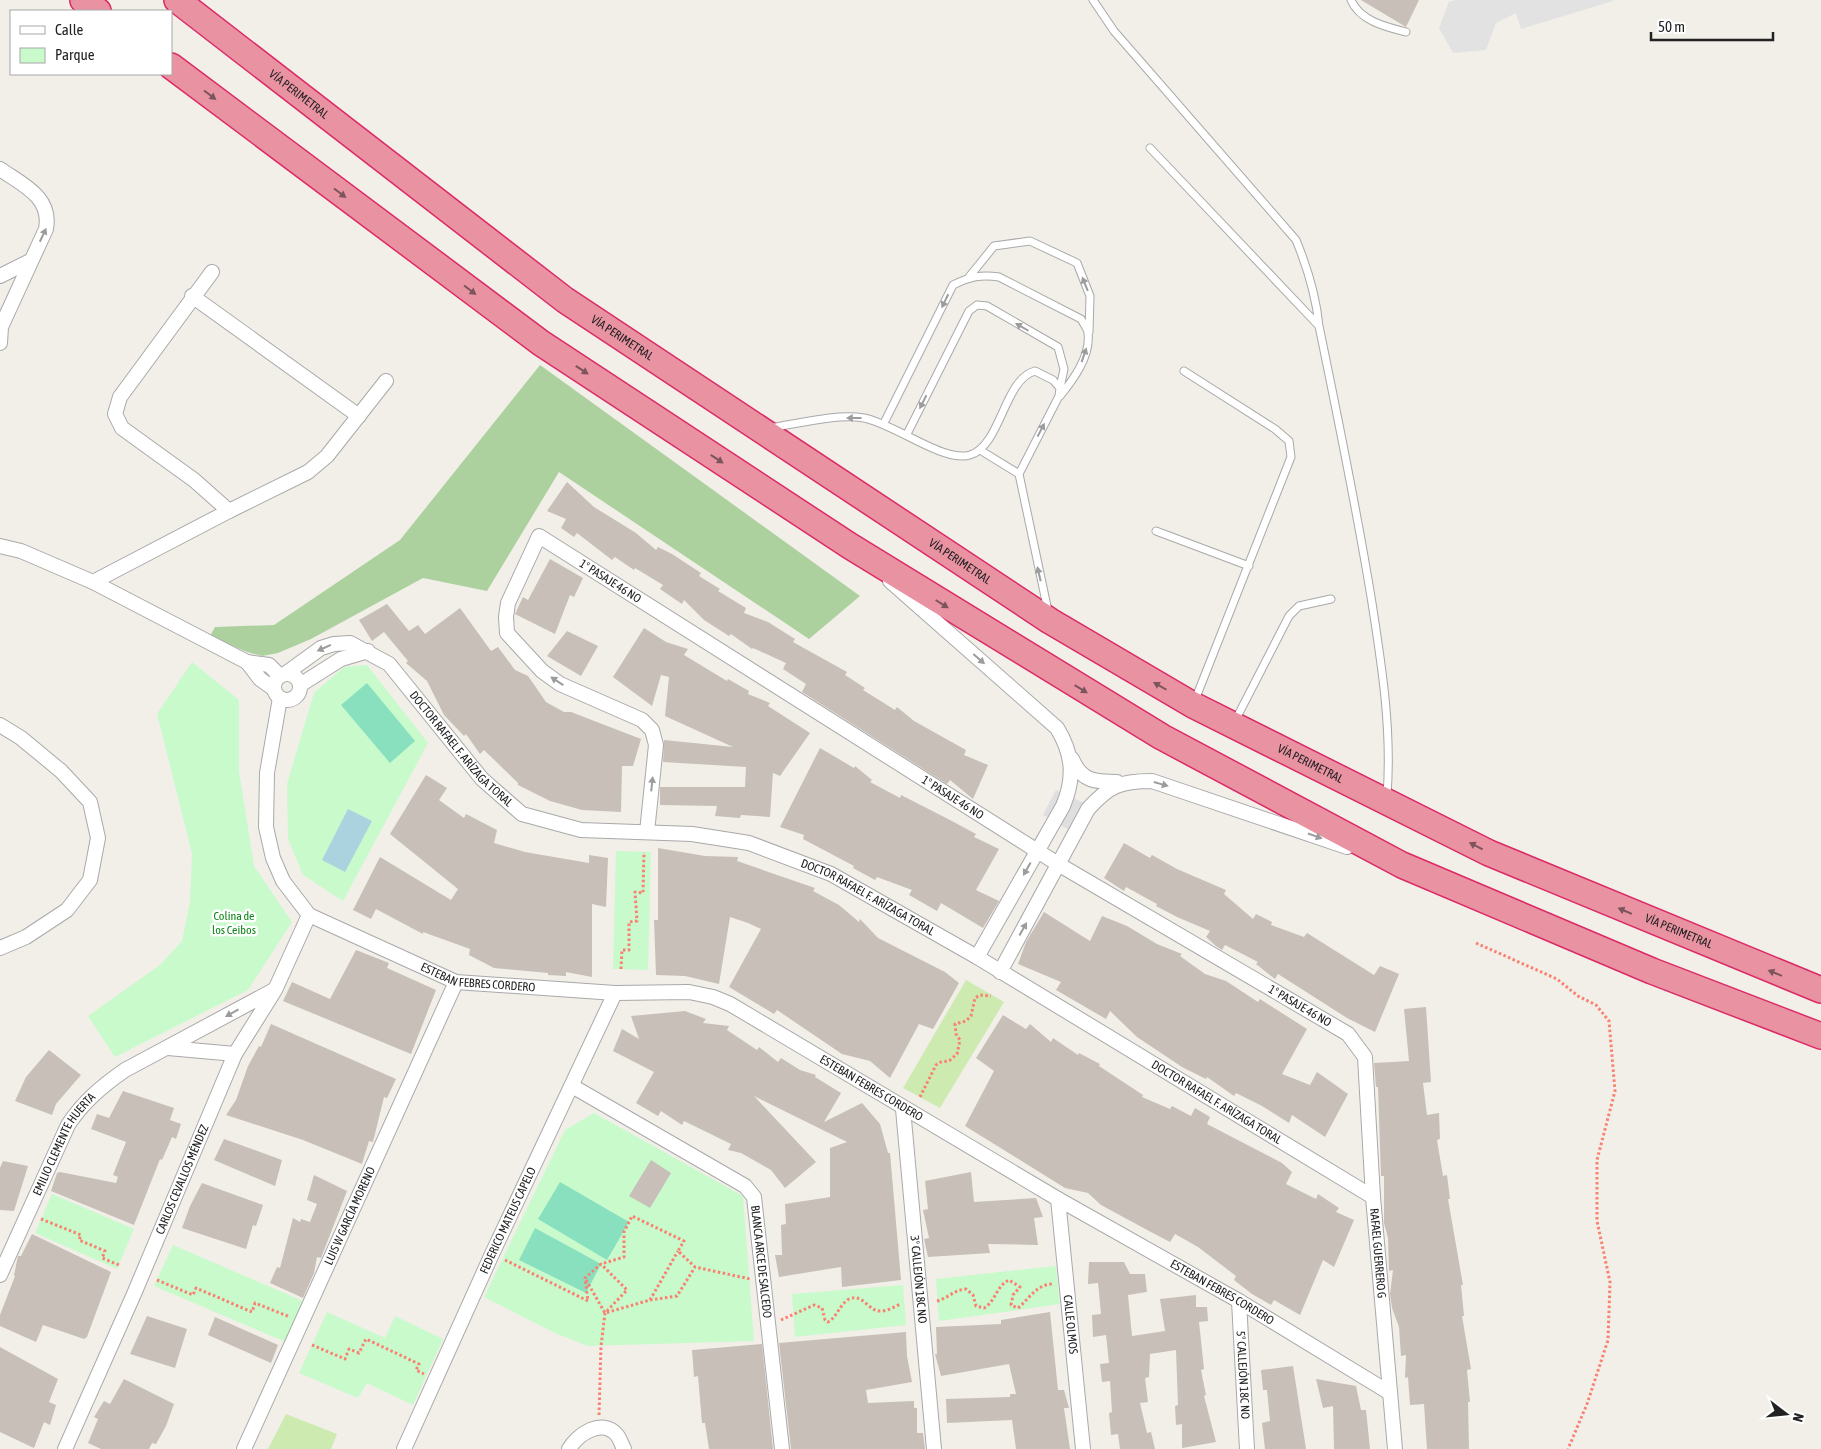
<svg xmlns="http://www.w3.org/2000/svg" width="1821" height="1449" viewBox="0 0 1821 1449" font-family="'Asap Condensed',sans-serif">
	<style>
		.residential { fill: #e0dfdf }
		.grass { fill: #cdebb0 }
		.forest { fill: #add19e }
		.park { fill: #c8facc }
		.pitch { fill: #88e0be }
		.parking { fill: #e2e2e2 }
		.water { fill: #aad3df }
		.building { fill: #c7bfb8 }
		.lines { fill: none; stroke-linecap: round; stroke-linejoin: round }
		.lane-casing { stroke: #a9a9a9; stroke-width: 9 }
		.street-casing { stroke: #a9a9a9; stroke-width: 16 }
		.highway-casing { stroke: #dc2a67; stroke-width: 28 }
		.path { stroke: #fa8072; stroke-width: 3; stroke-dasharray: 2.5 2.5; stroke-linecap: butt }
		.lane { stroke: #fff; stroke-width: 7 }
		.street { stroke: #fff; stroke-width: 14 }
		.highway { stroke: #e892a2; stroke-width: 25 }
		.oneway { fill: #7b545c }
		.oneway2 { fill: #9c9c9c }
		.labels { text-anchor: middle; dominant-baseline: central; stroke-width: 5; stroke-linejoin: round; paint-order: stroke }
		.street-label { font-size: 12px; fill: #222; stroke: #fff }
		.park-label { font-size: 12px; fill: #0c8416; stroke: #fff }
	</style>
	<rect width="100%" height="100%" fill="#f2efe9"/>
	<!-- residential -->
	<path class="residential" d="M1056,790L1093,807L1081,837L1043,815Z"/>
	<!-- grass -->
	<path class="grass" d="M966,980L1004,1002L940,1108L903,1088Z
		M286,1414L337,1434L331,1449H268Z"/>
	<!-- forest -->
	<path class="forest" d="M540,365L860,596L809,639L559,472L487,591L423,578L311,639L278,653L262,656L247,652L210,636L215,627L274,625L400,540Z"/>
	<!-- park -->
	<path class="park" d="M192,662L239,700V771L254,866L292,922L248,990L115,1057L88,1016L160,965L182,941L190,902L192,854L157,714Z
		M367,665L428,743L343,901L303,875L288,839L287,784L314,693L344,667Z
		M616,851L651,852L648,970L613,969Z
		M594,1113L743,1196L754,1341L588,1346L555,1333L484,1297L565,1130Z
		M52,1194L134,1229L117,1269L35,1233Z
		M173,1245L305,1302L288,1343L154,1286Z
		M1056,1266L1060,1304L939,1321L936,1279Z
		M903,1285L906,1325L795,1337L792,1294Z
		M327,1312L385,1338L395,1316L443,1339L413,1405L367,1383L358,1398L299,1373Z"/>
	<!-- pitch -->
	<path class="pitch" d="M367,683L415,741L390,763L341,705Z
		M560,1182L629,1222L607,1260L538,1219Z
		M535,1228L601,1264L586,1293L519,1260Z"/>
	<!-- parking -->
	<path class="parking" d="M1456,0H1613V1L1521,29L1516,13L1496,23L1486,50L1453,53L1439,28L1449,2Z"/>
	<!-- water -->
	<path class="water" d="M348,809L372,821L345,872L322,860Z"/>
	<!-- building -->
	<path class="building" d="M1361,0H1419L1406,27Z
		M567,482L594,507L636,533L656,550L658,547L672,554L701,573L699,576L720,589L718,591L746,608L744,613L768,622L795,639L793,642L847,672L845,675L865,688L863,690L895,710L897,707L914,721L966,750L964,755L988,765L973,799L950,780L947,784L802,692L806,684L783,669L786,663L753,648L752,649L731,634L729,636L704,620L684,600L682,604L660,589L663,585L635,568L634,570L615,557L612,560L577,533L574,537L561,528L566,519L547,511Z
		M550,559L583,578L574,597L570,595L555,634L515,614L523,597L528,600Z
		M387,604L409,631L418,625L425,634L460,608L491,651L498,647L515,670L528,676L546,702L564,712H571L641,739L633,766H622L621,812L582,810L550,801L518,785V783L484,750L480,754L466,734L464,736L444,715L427,681L406,663L408,661L384,632L372,641L359,620Z
		M644,628L666,642L688,649L684,655L727,681L728,679L749,691L748,694L770,703L768,706L810,733L780,776L773,773L770,817L741,815L740,818L715,816L717,806L660,805V787H745L746,767L663,762L664,740L733,747L665,716L669,677L661,675L652,706L613,677Z
		M567,631L598,646L581,676L547,656Z
		M820,748L854,768L855,766L872,780L870,782L900,798L901,795L950,820L976,834L974,837L999,849L976,890L999,901L983,928L941,903L937,911L909,895L912,890L877,877L875,880L853,868L854,866L803,839L804,835L780,827Z
		M426,775L447,788L439,800L464,818L466,814L497,830L494,843L525,852L589,863V855L608,858L606,907L592,904V977L566,972V976L548,975V973L494,968L469,955L470,949L423,932V934L376,909L371,919L353,910L380,857L451,900L458,889L390,834Z
		M1124,843L1150,858L1152,855L1177,869L1226,890L1224,894L1253,919L1256,914L1272,922L1271,925L1304,937L1307,933L1374,975L1380,966L1399,974L1375,1032L1347,1018L1278,974L1275,979L1256,964L1258,962L1225,945L1222,950L1216,946L1206,937L1210,931L1177,917L1156,906L1157,904L1126,887L1124,891L1104,878Z
		M658,848L705,856L738,857L737,861L815,888L813,891L839,905L859,922L860,919L878,938L945,972L959,983L933,1029L919,1024L890,1078L870,1061L842,1054L777,1010L774,1014L729,987L761,929L748,923L730,917L719,984L685,976L656,975L654,920H658Z
		M1044,912L1090,941L1102,916L1127,926L1157,944L1182,954L1180,956L1205,974L1226,981L1258,1002L1260,999L1307,1029L1282,1074L1310,1085L1317,1072L1348,1094L1325,1137L1292,1115L1289,1123L1262,1106L1236,1093L1234,1096L1207,1077L1206,1079L1182,1067L1137,1037L1110,1011L1106,1019L1056,990L1061,982L1018,964L1026,942Z
		M356,950L389,963L387,968L436,990L411,1054L283,1001L292,982L330,999Z
		M1426,1007L1431,1082L1423,1083L1427,1115L1439,1113L1440,1139L1437,1140L1443,1176L1447,1175L1450,1199H1448L1463,1285H1461L1464,1316H1462L1471,1369L1467,1370L1470,1402H1468L1469,1449H1427L1424,1404L1410,1405L1408,1377L1405,1378L1406,1355L1401,1356L1399,1327L1392,1308L1390,1294L1393,1270L1389,1271L1388,1238L1384,1223V1176H1381L1378,1087H1376L1374,1063L1409,1061L1404,1009Z
		M685,1011L706,1019L703,1023L729,1026L727,1030L757,1050L759,1047L778,1062L781,1058L800,1070L816,1075L815,1077L841,1093L824,1122L862,1103L880,1124L888,1153H890L901,1280L842,1287L841,1267L779,1277L775,1255H782L781,1225L786,1224L785,1204L830,1197V1148L847,1142L754,1096L816,1162L785,1188L771,1170L741,1153L728,1150L731,1144L684,1121L682,1125L661,1111L658,1116L636,1103L654,1072L613,1051L622,1029L639,1039L631,1016Z
		M1003,1015L1026,1029L1030,1024L1051,1042L1053,1038L1078,1055L1079,1053L1100,1064L1099,1066L1143,1095L1142,1097L1170,1109L1172,1106L1191,1116L1195,1108L1210,1117L1207,1124L1282,1163L1292,1172L1286,1184L1316,1199L1318,1194L1339,1208L1336,1212L1354,1220L1334,1267L1323,1260L1300,1315L1274,1300L1271,1305L1252,1294L1234,1280L1236,1276L1198,1247L1175,1234L1170,1242L1149,1231L1101,1205L1088,1193L1065,1188L965,1126L994,1071L976,1058Z
		M271,1024L396,1079L387,1098L384,1097L373,1142L369,1141L362,1164L303,1140L226,1115L236,1100L248,1066L259,1046L261,1047Z
		M49,1050L81,1075L56,1104L52,1115L15,1101L26,1077Z
		M123,1091L174,1108L170,1120L181,1124L176,1139L172,1137L162,1160L160,1159L134,1225L51,1191L57,1173L60,1172L116,1183L118,1177L113,1175L126,1142L91,1129L97,1114L109,1118Z
		M224,1139L282,1160L275,1186L214,1160Z
		M651,1160L671,1173L650,1208L629,1196Z
		M3,1161L28,1166L14,1211L0,1210V1168Z
		M971,1172L974,1202L1036,1198L1043,1217L1034,1218L1038,1245L988,1244L990,1253L928,1257L924,1239L929,1238L923,1210L928,1209L925,1181Z
		M314,1175L347,1191L321,1258L317,1257L314,1273L303,1298L270,1283L277,1267L280,1268L293,1218L300,1222L301,1219L310,1222L317,1204L307,1200Z
		M202,1183L263,1205L256,1226L253,1225L246,1249L182,1228L190,1206Z
		M32,1234L111,1272L87,1337L84,1339L43,1325L36,1342L0,1326V1315L15,1276L14,1275L18,1256H21Z
		M1089,1262H1124L1130,1274H1145L1147,1292L1128,1295L1132,1336L1165,1331L1160,1299L1196,1295V1307H1207L1208,1321L1199,1322L1204,1369L1201,1370L1206,1395L1204,1396L1216,1442L1182,1448V1424L1176,1425L1175,1406L1178,1405L1176,1350L1150,1354L1149,1377L1145,1378L1148,1402L1140,1403L1147,1433L1151,1432L1155,1449H1120L1118,1434L1111,1435L1109,1413L1112,1412L1110,1381L1102,1382L1100,1364L1109,1363L1106,1335L1093,1337L1092,1315L1101,1314L1098,1283L1088,1284Z
		M1050,1312L1058,1390H1064L1069,1408H1064L1070,1449H1016L1012,1420L947,1423L946,1399L1010,1397V1394H1016L1009,1364L941,1376L935,1354H937L936,1327L1001,1324V1320Z
		M147,1316L187,1329L175,1368L130,1354Z
		M215,1317L278,1345L271,1363L208,1335Z
		M906,1332L907,1356L912,1382L866,1390L868,1403L914,1401V1408H917V1433H923L925,1449H791L779,1343Z
		M762,1344L773,1449H709L705,1423H702L698,1376L694,1377L692,1350Z
		M0,1347L58,1379L49,1402L56,1405L50,1425L44,1422L34,1448L0,1432Z
		M1293,1366L1306,1449H1265L1262,1423L1270,1421L1267,1390H1263L1261,1370Z
		M124,1379L174,1404L166,1426L156,1444L152,1443L149,1449H101L88,1443L98,1419L94,1417L104,1401L110,1404Z
		M1316,1379L1356,1386L1361,1410H1366L1370,1449H1334L1333,1406L1323,1408Z"/>
	<g class="lines">
		<!-- lane casing -->
		<g class="lane-casing">
			<path id="lane" d="M1093,0L1114,31L1296,240C1308,269 1316,295 1319,326C1338,418 1357,510 1372,603C1382,667 1392,731 1387,795
				M1351,0C1360,21 1386,27 1406,32
				M1150,148L1319,326
				M969,277L994,246L1030,241L1077,263L1090,296L1089,332
				M1184,371L1275,429L1289,441L1291,457L1195,700
				M884,423L953,285C969,277 981,274 999,277L1081,319C1083,323 1088,329 1088,333C1091,356 1073,380 1060,396
				M770,428C797,424 837,413 864,418C895,424 944,463 970,455C1001,446 1004,379 1035,371L1053,380L1060,388L1059,396L1019,474L1048,611
				M907,434L969,311L977,305L987,306L1058,347L1064,369L1060,388
				M980,450L1019,474
				M1156,531L1249,566
				M1235,721L1289,616L1299,606L1331,599"/>
		</g>
		<!-- street casing -->
		<g class="street-casing">
			<g id="street">
				<path d="M0,169C23,185 52,197 46,229L1,327L0,343"/>
				<path d="M212,272L120,397L115,414L122,428L194,480L229,511"/>
				<path d="M0,276L30,261"/>
				<path d="M192,296L359,416"/>
				<path d="M0,546L21,551L93,582L247,662L269,665L280,676"/>
				<path d="M890,581L1057,728C1073,754 1075,778 1063,806L977,957"/>
				<path d="M93,582L229,511L308,472L327,456L386,381"/>
				<path d="M247,662L260,679L274,689"/>
				<circle cx="287" cy="687" r="13"/>
				<path id="s1" d="M285,674L321,648L334,644L350,643L389,664L482,779L522,814L581,830L692,834L749,843L831,874L977,957L1373,1197"/>
				<path d="M300,685L341,659L368,651"/>
				<path id="s2" d="M280,698L267,773L266,827L273,858L283,881L309,915L456,982L615,993L689,992L713,997L730,1004L1058,1199L1239,1301L1390,1393"/>
				<path d="M0,725L21,738L61,771L90,802L98,838L90,880L67,910L26,937L0,948"/>
				<path d="M1072,759C1081,781 1095,782 1117,782"/>
				<path id="s3" d="M647,832L656,745L652,730L642,720L560,684L542,671L507,633L506,617L508,603L539,536L1058,864L1348,1034L1365,1057L1373,1197L1395,1449"/>
				<path d="M1000,972L1088,809C1109,786 1119,781 1152,781L1347,847"/>
				<path d="M168,1048L235,1054"/>
				<path id="s4" d="M572,1086L745,1186L754,1197L782,1449"/>
				<path id="s5" d="M903,1109L934,1449"/>
				<path id="s6" d="M1058,1199L1083,1449"/>
				<path id="s7" d="M0,1275L68,1125C83,1102 102,1086 125,1070L274,990"/>
				<path id="s8" d="M1239,1301L1247,1449"/>
				<path id="s9" d="M65,1449L134,1294L235,1054L275,990L309,915"/>
				<path id="s10" d="M244,1449L456,982"/>
				<path id="s11" d="M404,1449L492,1254L615,993"/>
				<path d="M569,1449C577,1435 602,1417 617,1435C620,1439 622,1445 624,1449"/>
			</g>
		</g>
		<!-- highway casing -->
		<g class="highway-casing">
			<g id="highway">
				<path d="M83,0L98,11"/>
				<path id="s12" d="M177,0L565,300L1050,621L1193,705L1489,853L1821,990"/>
				<path d="M171,66L541,343L850,546L1162,737L1402,865L1652,971L1821,1036"/>
			</g>
		</g>
		<!-- path -->
		<path class="path" d="M1476,943L1557,979L1578,996L1596,1005L1609,1021L1615,1091L1597,1160V1221L1610,1282L1608,1340L1587,1404L1568,1449
			M621,969L622,950H629V922L637,921L635,892L643,893L644,852
			M920,1097L936,1065L941,1062L949,1061L957,1054L960,1040L956,1034L955,1024L966,1021L971,1016L975,998L980,995L991,996
			M41,1219L81,1235L79,1240L105,1251L102,1258L119,1265
			M505,1260L588,1301L585,1278L601,1264L624,1257V1232L632,1216L684,1241L678,1251L695,1267L750,1279
			M157,1280L193,1295L196,1288L252,1312L255,1303L290,1317
			M586,1280L605,1313L650,1300L677,1296L695,1267
			M650,1300L678,1251
			M937,1301C948,1298 954,1290 966,1289L973,1295L976,1306L984,1308C996,1301 996,1286 1009,1280L1020,1287L1013,1295L1011,1305L1018,1308C1030,1298 1036,1285 1052,1284
			M781,1320L814,1305L822,1308L825,1320L828,1322C837,1317 840,1304 849,1299C864,1293 868,1312 881,1311C887,1311 895,1307 900,1304
			M312,1345L345,1359L349,1349L359,1353L366,1339L419,1364L416,1370L424,1374
			M599,1415L601,1346L605,1313L627,1290L601,1264"/>
		<!-- lane -->
		<use href="#lane" class="lane"/>
		<!-- street -->
		<use href="#street" class="street"/>
		<!-- highway -->
		<use href="#highway" class="highway"/>
	</g>
	<!-- one-way arrows -->
	<defs><path id="oneway-solid" d="M-6-.8H1V-3.2L6.5 0L1 3.2V.8H-6Z" transform="scale(1.25)"/></defs>
	<g class="oneway">
		<use href="#oneway-solid" transform="translate(210 95) rotate(37)"/>
		<use href="#oneway-solid" transform="translate(340 193) rotate(37)"/>
		<use href="#oneway-solid" transform="translate(470 290) rotate(37)"/>
		<use href="#oneway-solid" transform="translate(582 370) rotate(33)"/>
		<use href="#oneway-solid" transform="translate(717 459) rotate(33)"/>
		<use href="#oneway-solid" transform="translate(942 604) rotate(32)"/>
		<use href="#oneway-solid" transform="translate(1160 686) rotate(-150)"/>
		<use href="#oneway-solid" transform="translate(1081 689) rotate(31)"/>
		<use href="#oneway-solid" transform="translate(1476 846) rotate(-153)"/>
		<use href="#oneway-solid" transform="translate(1625 911) rotate(-157)"/>
		<use href="#oneway-solid" transform="translate(1775 973) rotate(-158)"/>
	</g>
	<g class="oneway2">
		<use href="#oneway-solid" transform="translate(43 235) rotate(-65)"/>
		<use href="#oneway-solid" transform="translate(1085 284) rotate(-112)"/>
		<use href="#oneway-solid" transform="translate(945 301) rotate(116)"/>
		<use href="#oneway-solid" transform="translate(1022 327) rotate(-150)"/>
		<use href="#oneway-solid" transform="translate(1084 355) rotate(-71)"/>
		<use href="#oneway-solid" transform="translate(923 402) rotate(117)"/>
		<use href="#oneway-solid" transform="translate(854 418) rotate(180)"/>
		<use href="#oneway-solid" transform="translate(1041 430) rotate(-62)"/>
		<use href="#oneway-solid" transform="translate(1039 574) rotate(-103)"/>
		<use href="#oneway-solid" transform="translate(324 648) rotate(156)"/>
		<use href="#oneway-solid" transform="translate(979 659) rotate(41)"/>
		<use href="#oneway-solid" transform="translate(557 681) rotate(-147)"/>
		<use href="#oneway-solid" transform="translate(652 784) rotate(-84)"/>
		<use href="#oneway-solid" transform="translate(1161 784) rotate(16)"/>
		<use href="#oneway-solid" transform="translate(1315 836) rotate(19)"/>
		<use href="#oneway-solid" transform="translate(1027 869) rotate(119)"/>
		<use href="#oneway-solid" transform="translate(1023 929) rotate(-61)"/>
		<use href="#oneway-solid" transform="translate(232 1013) rotate(151)"/>
	</g>
	<g class="labels">
		<!-- street labels -->
		<g class="street-label">
			<text stroke="none"><textPath href="#s12" startOffset="154">VÍA PERIMETRAL</textPath></text>
			<text stroke="none"><textPath href="#s12" startOffset="559">VÍA PERIMETRAL</textPath></text>
			<text stroke="none"><textPath href="#s12" startOffset="964">VÍA PERIMETRAL</textPath></text>
			<text stroke="none"><textPath href="#s3" startOffset="469">1° PASAJE 46 NO</textPath></text>
			<text stroke="none"><textPath href="#s1" startOffset="230">DOCTOR RAFAEL F. ARÍZAGA TORAL</textPath></text>
			<text stroke="none"><textPath href="#s12" startOffset="1369">VÍA PERIMETRAL</textPath></text>
			<text stroke="none"><textPath href="#s3" startOffset="874">1° PASAJE 46 NO</textPath></text>
			<text stroke="none"><textPath href="#s1" startOffset="680">DOCTOR RAFAEL F. ARÍZAGA TORAL</textPath></text>
			<text stroke="none"><textPath href="#s12" startOffset="1774">VÍA PERIMETRAL</textPath></text>
			<text stroke="none"><textPath href="#s2" startOffset="412">ESTEBAN FEBRES CORDERO</textPath></text>
			<text stroke="none"><textPath href="#s3" startOffset="1279">1° PASAJE 46 NO</textPath></text>
			<text stroke="none"><textPath href="#s2" startOffset="832">ESTEBAN FEBRES CORDERO</textPath></text>
			<text stroke="none"><textPath href="#s1" startOffset="1085">DOCTOR RAFAEL F. ARÍZAGA TORAL</textPath></text>
			<text stroke="none"><textPath href="#s7" startOffset="146">EMILIO CLEMENTE HUERTA</textPath></text>
			<text stroke="none"><textPath href="#s9" startOffset="294">CARLOS CEVALLOS MÉNDEZ</textPath></text>
			<text stroke="none"><textPath href="#s10" startOffset="256">LUIS W GARCÍA MORENO</textPath></text>
			<text stroke="none"><textPath href="#s11" startOffset="251">FEDERICO MATEUS CAPELO</textPath></text>
			<text stroke="none"><textPath href="#s3" startOffset="1560">RAFAEL GUERRERO G</textPath></text>
			<text stroke="none"><textPath href="#s4" startOffset="279">BLANCA ARCE DE SALCEDO</textPath></text>
			<text stroke="none"><textPath href="#s5" startOffset="171">3° CALLEJÓN 18C NO</textPath></text>
			<text stroke="none"><textPath href="#s2" startOffset="1238">ESTEBAN FEBRES CORDERO</textPath></text>
			<text stroke="none"><textPath href="#s6" startOffset="126">CALLE OLMOS</textPath></text>
			<text stroke="none"><textPath href="#s8" startOffset="74">5° CALLEJÓN 18C NO</textPath></text>
		</g>
		<!-- park labels -->
		<g class="park-label">
			<text x="234" y="916">Colina de<tspan x="234" dy="14">los Ceibos</tspan></text>
		</g>
	</g>
	<!-- legend -->
	<rect x="10" y="10" width="162" height="65" fill="#ffffff" stroke="#a7a7a7"/>
	<rect x="20" y="26" width="25" height="8" fill="#ffffff" stroke="#a7a7a7"/>
	<text x="55" y="35" font-size="15" fill="#222222">Calle</text>
	<rect x="20" y="48" width="25" height="15" fill="#c8facc" stroke="#a7a7a7"/>
	<text x="55" y="60" font-size="15" fill="#222222">Parque</text>
	<!-- north arrow -->
	<g transform="translate(1786 1414) rotate(106)" stroke="#ffffff" stroke-width="4" paint-order="stroke">
	<path d="M0-4L9 19L0 12L-9 19Z" fill="#222222"/>
	<text y="-8" font-size="14" font-weight="bold" text-anchor="middle" fill="#222222">N</text>
	</g>
	<!-- scale -->
	<path d="M1651 32v8h122v-8" fill="none" stroke="#222222" stroke-width="2.5"/>
	<text x="1658" y="32" font-size="15" fill="#222222" stroke="#ffffff" stroke-width="4" paint-order="stroke">50 m</text>
</svg>
